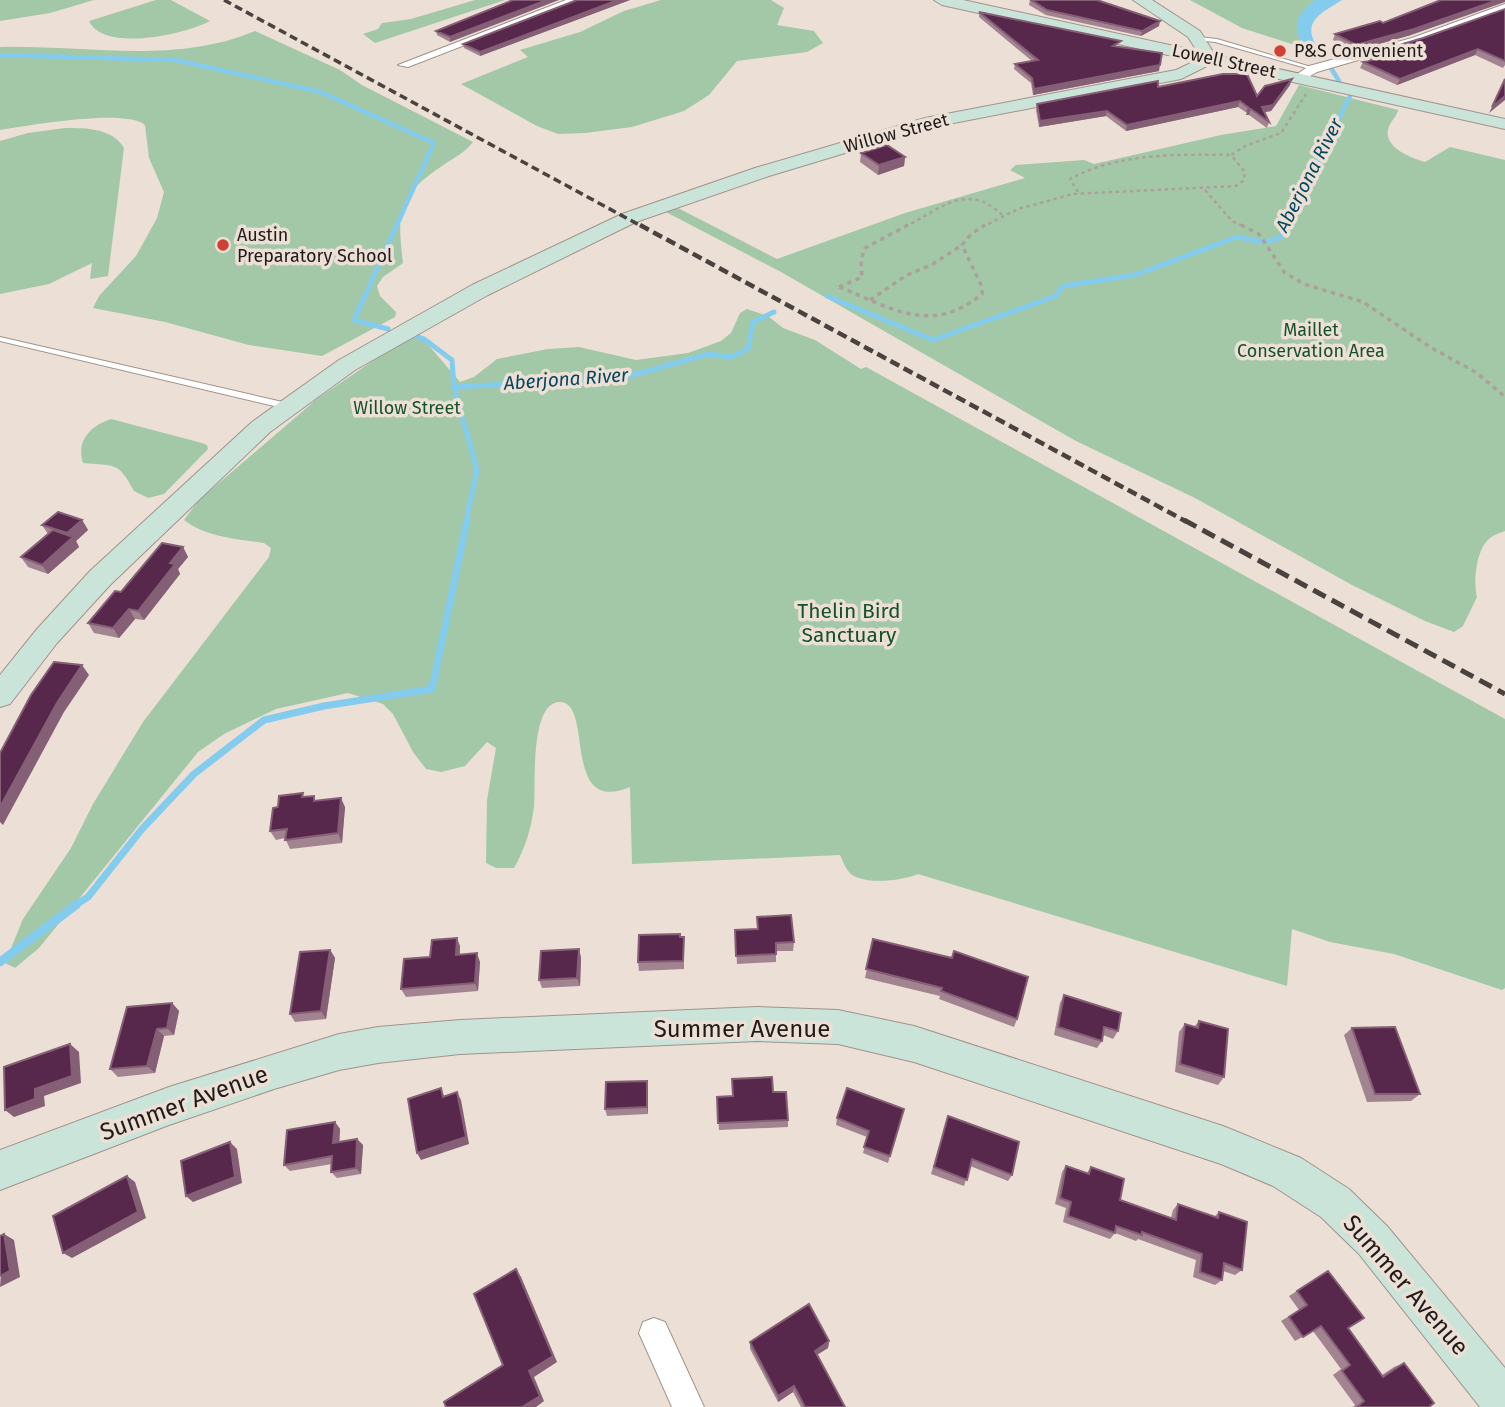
<svg xmlns="http://www.w3.org/2000/svg" width="1505" height="1407" viewBox="0 0 1505 1407" font-family="'Fira Sans',sans-serif">
	<style>
		.green { fill: #a2c8a8 }
		.water { fill: #83cced }
		.lines { fill: none; stroke-linecap: round; stroke-linejoin: round }
		.stream-far3 { stroke: #83cced; stroke-width: 4.5 }
		.stream-far2 { stroke: #83cced; stroke-width: 5 }
		.stream-far1 { stroke: #83cced; stroke-width: 7 }
		.stream { stroke: #83cced; stroke-width: 9 }
		.lane-casing { stroke: #a0938b; stroke-width: 2 }
		.street-casing { stroke: #a0938b; stroke-width: 2 }
		.secondary-casing { stroke: #a0938b; stroke-width: 2 }
		.path-far1 { stroke: #aca19a; stroke-width: 2.5; stroke-dasharray: 3.5 3.5; stroke-linecap: butt }
		.path { stroke: #aca19a; stroke-width: 3.5; stroke-dasharray: 4.5 4.5; stroke-linecap: butt }
		.lane { fill: #fff; fill-rule: evenodd }
		.street { fill: #fff; fill-rule: evenodd }
		.secondary { fill: #cbe4d9; fill-rule: evenodd }
		.rail-far2 { stroke: #49423e; stroke-width: 3.5; stroke-dasharray: 8 4.5; stroke-linecap: butt }
		.rail-far1 { stroke: #49423e; stroke-width: 4.5; stroke-dasharray: 10 5; stroke-linecap: butt }
		.rail { stroke: #49423e; stroke-width: 5; stroke-dasharray: 14 7; stroke-linecap: butt }
		.wall { fill: #a28491 }
		.shaded-wall { fill: #845f75 }
		.building { fill: #58284c; stroke: #845f75; stroke-width: 2 }
		.poi-dot { fill: #cf4134; stroke: #ecdfd6; stroke-width: 2.5 }
		.labels { text-anchor: middle; dominant-baseline: central; stroke-width: 7; stroke-linejoin: round; paint-order: stroke }
		.far-poi-label { font-size: 18px; fill: #201b18; stroke: #ecdfd6; text-anchor: start }
		.far-street-label { font-size: 18px; fill: #201b18; stroke: #ecdfd6 }
		.far-park-label { font-size: 18px; fill: #165228; stroke: #ecdfd6 }
		.far-water-label { font-size: 19px; font-style: italic; fill: #06475d; stroke: #ecdfd6 }
		.park-label { font-size: 21px; fill: #165228; stroke: #ecdfd6 }
		.near-street-label { font-size: 24px; fill: #201b18; stroke: #ecdfd6 }
	</style>
	<rect width="100%" height="100%" fill="#ecdfd6"/>
	<!-- green -->
	<path class="green" d="M0,0H94L50,13L0,21Z
		M156,0H171L210,21C186,34 104,53 89,21Z
		M475,0H505L375,43L363,34L378,29L382,23L411,19Z
		M661,0H771L784,8L777,25L814,31L823,43L807,52L737,61L709,95L684,111L632,127L585,133L558,134L537,126L461,84L528,57L520,50L580,32L624,11Z
		M1190,0H1315C1297,14 1295,27 1304,48L1242,28Z
		M255,31L340,70L362,85L473,142C465,153 453,158 442,166C397,196 397,212 403,263L383,277L377,286L380,296L396,312L395,317L322,356L249,345L165,322L93,308L99,296L136,256L157,218L164,192L149,158L145,125C124,108 28,126 0,130V47C86,45 174,65 255,31Z
		M1299,85L1398,110C1397,117 1389,122 1388,130C1384,148 1413,159 1425,162L1450,147L1505,160V531C1500,533 1493,535 1490,538C1476,549 1473,582 1477,597L1463,626L1454,632L1425,621L1352,585L1195,498L1076,441L781,272L664,211L676,207L777,259L905,213L1025,178L1010,170L1016,165L1084,160L1094,164L1221,135L1276,126Z
		M65,128C85,128 113,128 124,148L108,276L90,279L92,263L49,284L0,294V141L28,133Z
		M747,309L768,316L783,328L815,340L861,369L866,367L1505,719V988L1502,990L1394,954L1330,942L1292,929L1287,986L918,874C902,881 865,885 851,874C846,870 843,861 840,855L632,864L630,787C561,816 594,705 561,702C529,700 536,786 534,807C531,829 525,849 514,868H496L486,863L487,800L496,748L487,742L465,766L441,772L426,769L413,752L393,714L383,704L348,693L276,709L224,734L198,752L39,948L15,968L5,963L23,919L71,848L93,804L143,722L269,557L271,548L264,543C237,539 206,537 184,520L199,500L317,399L412,334H419L460,382L474,377L497,359L548,349L579,347L636,360L688,353L721,341L731,333L740,313Z
		M111,419L202,443L207,445L208,449L164,494L148,498L134,491C118,461 115,466 83,463C76,441 90,426 111,419Z"/>
	<!-- water -->
	<path class="water" d="M1315,0H1342C1320,14 1299,22 1320,51L1317,55C1293,38 1288,20 1315,0Z"/>
	<g class="lines">
		<!-- stream-far3 -->
		<path class="stream-far3" d="M0,55L175,60L321,92L434,143L396,227
			M1331,68L1339,81
			M1285,227L1350,96"/>
		<!-- stream-far2 -->
		<path class="stream-far2" d="M827,296L933,340L1056,296L1063,286L1135,275L1237,237L1264,242L1280,238L1286,225
			M388,329L354,320L397,225
			M414,336L424,339L452,360L454,387L477,470L466,522
			M454,387L622,378L709,354L731,357L748,349L753,322L774,312"/>
		<!-- stream-far1 -->
		<path class="stream-far1" d="M74,906L88,897L142,829L194,774L264,720L324,706L432,689L467,520"/>
		<!-- stream -->
		<path class="stream" d="M0,962L76,905"/>
		<!-- lane casing -->
		<g class="lane-casing">
			<path id="lane" d="M1198,37L1217,39L1318,69L1313,70L1215,42L1196,40V38Z
				M0,337L287,403L291,406L287,409L0,341Z"/>
		</g>
		<!-- street casing -->
		<g class="street-casing">
			<path id="street" d="M566,0H581L408,67L398,65Z
				M1505,4V11L1420,42L1317,72L1303,80L1293,77L1309,66L1412,38Z
				M654,1318L665,1322L704,1407H672L639,1333L643,1322Z"/>
		</g>
		<!-- secondary casing -->
		<g class="secondary-casing">
			<path id="secondary" d="M934,0H963L1197,51L1188,37L1133,0H1152L1200,31L1215,55L1505,119V129L1211,64L1181,79L928,128L769,176L636,222L488,295L355,370L270,432L110,585L57,643L10,704L0,707V675L37,629L90,571L252,422L339,360L472,285L622,214L755,168L925,118L1176,70L1195,61L942,5Z
				M757,1007L838,1010L914,1026L1223,1126L1301,1158L1349,1189L1387,1226L1505,1368V1407H1480L1359,1254L1321,1217L1273,1186L1221,1164L914,1062L838,1044L757,1041L460,1054L378,1063L339,1070L274,1089L169,1125L0,1190V1150L169,1087L339,1034L378,1027L460,1020Z"/>
		</g>
		<!-- path-far1 -->
		<path class="path-far1" d="M1205,190L1232,221L1245,227
			M1078,192L1070,179C1116,153 1180,154 1231,155
			M905,227C940,209 967,181 1002,215
			M982,227L1018,209L1073,194L1236,186L1244,180L1245,172L1231,155L1245,146L1281,133L1306,94"/>
		<!-- path -->
		<path class="path" d="M1241,225L1259,234L1285,273L1304,284L1363,302L1430,347L1477,373L1505,397
			M839,287C892,308 931,336 982,294V287L962,245L971,234L985,225
			M839,287L862,277L861,260L865,248L908,225
			M870,300L907,275L933,264L962,245"/>
		<!-- lane -->
		<use href="#lane" class="lane"/>
		<!-- street -->
		<use href="#street" class="street"/>
		<!-- secondary -->
		<use href="#secondary" class="secondary"/>
		<!-- rail-far2 -->
		<path class="rail-far2" d="M224,0L643,227"/>
		<!-- rail-far1 -->
		<path class="rail-far1" d="M640,225L1187,522"/>
		<!-- rail -->
		<path class="rail" d="M1184,520L1505,694"/>
	</g>
	<!-- wall -->
	<path class="wall" d="M513,0L450,42L437,35L436,31Z
		M577,0H630L480,56L464,48L463,44Z
		M1030,0H1097L1159,26L1141,36L1046,15L1029,5Z
		M1505,9V65L1503,68L1475,55L1397,85L1360,68L1363,62L1371,60L1369,59L1372,53L1423,38Z
		M979,12L1120,47L1159,71L1033,95L1031,83L1014,69L1015,64L1032,61L979,17Z
		M1383,23L1411,35L1354,51L1333,40L1335,34Z
		M1290,85L1271,111L1265,112L1269,122L1267,128L1249,115H1246L1247,113L1238,107L1126,131L1106,116L1039,127L1036,110L1037,104L1158,87L1257,96Z
		M861,153L905,157L904,166L878,175L860,162Z
		M82,520L88,530L76,541L79,547L48,574L28,567L21,557L48,534L42,525Z
		M183,547L188,557L178,569L180,574L144,620L135,619L119,638L94,633L88,623L121,592Z
		M305,797L317,801L345,807L342,843L290,849L285,838L276,840L270,831L278,807Z
		M757,917L794,942L793,951H776V962L737,964L735,930L757,929Z
		M680,937L684,945V969L639,971L638,962Z
		M873,939L1017,1019L1014,1027L939,999L940,996L865,978Z
		M460,946V955L480,962L478,991L406,997L401,989L430,957Z
		M579,949L581,958L580,986L542,988L539,980Z
		M330,950L335,958L326,1019L295,1022L290,1014Z
		M1064,995L1118,1031L1113,1039L1103,1035L1102,1041L1097,1048L1054,1035L1060,1003Z
		M172,1003L179,1011L174,1035L164,1036L155,1073L118,1077L110,1069Z
		M1199,1021L1224,1077L1218,1085L1175,1072L1179,1032L1185,1024L1194,1027Z
		M1352,1028L1420,1094L1411,1101L1367,1102L1344,1035Z
		M648,1088V1114L607,1116L605,1109Z
		M733,1096L788,1120V1127L719,1130L717,1097Z
		M904,1109L888,1163L863,1153L867,1137L836,1125L837,1118Z
		M948,1116L1012,1175L1008,1181L970,1166L964,1186L931,1174Z
		M335,1122L340,1129L339,1142L357,1139L363,1145L361,1174L337,1178L331,1172L332,1164L290,1171L284,1165Z
		M1066,1166L1087,1173L1091,1167L1120,1200L1171,1218L1173,1210L1178,1204L1214,1217L1219,1212L1242,1270L1235,1275L1223,1271L1222,1280L1215,1285L1193,1277L1196,1260L1138,1239L1136,1241L1115,1233L1110,1239L1063,1222L1066,1208L1055,1204L1062,1172Z
		M1328,1271L1348,1328L1382,1375L1394,1367L1404,1363L1429,1407H1353L1355,1405L1333,1375L1341,1369L1313,1331L1295,1341L1281,1321L1299,1310L1289,1296Z
		M829,1341L828,1348L817,1355L845,1407H801L793,1392L778,1402L750,1349V1342Z"/>
	<!-- shaded-wall -->
	<path class="shaded-wall" d="M547,0H559L450,42V37Z
		M618,0H630L480,56V52Z
		M1498,0H1505V2L1411,35L1354,51L1356,45Z
		M1160,21L1159,26L1141,36L1142,31Z
		M1478,49L1475,55L1397,85L1400,79Z
		M1160,65L1159,71L1033,95L1034,89Z
		M1292,79L1290,85L1271,111L1260,113L1262,107Z
		M1505,96V100L1489,113L1492,107Z
		M1240,101L1238,107L1126,131L1127,125Z
		M1251,109L1249,115H1246L1248,110Z
		M1107,111L1106,116L1039,127L1040,121Z
		M905,157L904,166L878,175L879,165Z
		M82,520L88,530L76,541L79,547L48,574L42,565L70,539L67,533Z
		M183,547L188,557L178,569L180,574L144,620L138,611L170,563Z
		M129,609L135,619L119,638L113,628Z
		M82,665L89,675L64,712L3,825L0,822V807L57,703Z
		M341,798L345,807L342,843L338,833Z
		M457,938L460,946L459,963L456,955Z
		M579,949L581,958L580,986L577,978Z
		M330,950L335,958L326,1019L321,1011Z
		M477,953L480,962L478,991L475,983Z
		M172,1003L179,1011L174,1035L167,1028Z
		M157,1029L164,1036L155,1073L147,1066Z
		M70,1044L79,1052L81,1083L44,1096L45,1106L14,1117L5,1110L35,1089Z
		M647,1081L648,1088V1114L647,1107Z
		M457,1092L461,1100L469,1144L421,1160L417,1153Z
		M335,1122L340,1129L339,1149L333,1143Z
		M357,1139L363,1145L361,1174L356,1168Z
		M230,1142L237,1149L242,1183L193,1202L186,1196Z
		M127,1176L135,1182L146,1218L72,1258L63,1253Z
		M4,1234L14,1240L20,1277L0,1287Z
		M516,1269L521,1277L557,1362L534,1377L544,1401L536,1407H522L529,1371Z
		M829,1341L828,1348L813,1357L815,1351Z
		M794,1386L793,1392L778,1402V1396Z"/>
	<!-- building -->
	<path class="building" d="M513,0H547L450,37L436,31Z
		M577,0H618L480,52L463,44Z
		M1031,0H1097L1160,21L1142,31L1047,10Z
		M1441,0H1498L1414,29L1356,45L1335,34L1380,21L1383,23Z
		M1505,9V61L1478,49L1400,79L1363,62L1380,58L1372,53L1423,38Z
		M979,12L1121,41L1113,46L1162,53L1160,65L1034,89L1032,78L1015,64L1038,60Z
		M1223,74H1247L1257,96L1265,86L1292,79L1273,105L1262,107L1269,122L1251,109L1248,110L1249,108L1240,101L1127,125L1107,111L1040,121L1037,104L1158,81V87Z
		M1505,79V96L1492,107Z
		M887,145L905,157L879,165L861,153Z
		M58,512L82,520L67,533L42,525Z
		M53,530L73,537L42,565L21,557Z
		M162,543L183,547L170,563L175,564L138,611L129,609L113,628L88,623L115,591L121,592Z
		M54,662L82,665L57,703L0,807V753L31,695Z
		M303,793L302,797L314,796V801L341,798L338,833L285,840L287,829L270,831L273,808L278,807L279,796Z
		M791,915L794,942L776,943V954L736,956L735,930L758,929L757,917Z
		M680,934V937H684L683,961L638,962L639,935Z
		M457,938L456,955L477,953L475,983L401,989L404,959L430,957L432,940Z
		M873,939L952,958L954,951L1028,977L1017,1019L941,991L942,988L866,969Z
		M579,949L577,978L539,980L541,951Z
		M330,950L321,1011L290,1014L300,952Z
		M1064,995L1121,1013L1118,1031L1104,1027L1102,1041L1058,1027Z
		M172,1003L167,1028L157,1029L147,1066L110,1069L127,1007Z
		M1199,1021L1228,1029L1224,1077L1180,1064L1185,1024L1198,1028Z
		M1395,1027L1420,1094H1375L1352,1028Z
		M70,1044L72,1076L35,1089V1099L5,1110L4,1067Z
		M772,1077L773,1092H786L788,1120L718,1123L717,1097L733,1096L732,1079Z
		M647,1081V1107L605,1109L606,1082Z
		M441,1088L443,1097L457,1092L466,1137L417,1153L408,1099Z
		M847,1088L904,1109L890,1156L864,1147L869,1131L837,1118Z
		M948,1116L1019,1142L1012,1175L972,1159L967,1180L934,1167Z
		M335,1122L333,1143L357,1139L356,1168L331,1172L332,1156L284,1165L287,1130Z
		M230,1142L235,1177L186,1196L181,1161Z
		M1066,1166L1089,1174L1091,1167L1124,1179L1120,1200L1176,1220L1178,1204L1218,1218L1219,1212L1247,1222L1242,1270L1224,1263L1222,1280L1200,1272L1202,1254L1142,1232V1235L1116,1226L1115,1233L1068,1216L1071,1202L1060,1198Z
		M127,1176L138,1212L63,1253L53,1216Z
		M4,1234L10,1271L0,1276V1236Z
		M516,1269L553,1356L529,1371L540,1396L522,1407H446L444,1402L503,1365L474,1294Z
		M1328,1271L1364,1318L1348,1328L1383,1377L1404,1363L1434,1403L1429,1407H1357L1364,1401L1342,1371L1350,1365L1321,1326L1303,1337L1289,1317L1307,1305L1297,1291Z
		M809,1304L829,1341L815,1351L845,1407H805L794,1386L778,1396L750,1342Z"/>
	<!-- markers -->
	<g class="poi-dot">
		<circle cx="1280" cy="51" r="7"/>
		<circle cx="223" cy="245" r="7"/>
	</g>
	<g class="labels">
		<!-- far-poi labels -->
		<g class="far-poi-label">
			<text x="1294" y="51">P&amp;S Convenient</text>
			<text x="237" y="235">Austin<tspan x="237" dy="21">Preparatory School</tspan></text>
		</g>
		<!-- far-street labels -->
		<g class="far-street-label">
			<text transform="translate(1224 61) rotate(12)">Lowell Street</text>
			<text transform="translate(896 133) rotate(-15)">Willow Street</text>
		</g>
		<!-- far-park labels -->
		<g class="far-park-label">
			<text x="1311" y="330">Maillet<tspan x="1311" dy="21">Conservation Area</tspan></text>
			<text x="407" y="408">Willow Street</text>
		</g>
		<!-- far-water labels -->
		<g class="far-water-label">
			<text transform="translate(1309 175) rotate(-63)">Aberjona River</text>
			<text transform="translate(566 379) rotate(-4)">Aberjona River</text>
		</g>
		<!-- park labels -->
		<g class="park-label">
			<text x="849" y="611">Thelin Bird<tspan x="849" dy="24">Sanctuary</tspan></text>
		</g>
		<!-- near-street labels -->
		<g class="near-street-label">
			<text x="742" y="1029">Summer Avenue</text>
			<text transform="translate(184 1103) rotate(-20)">Summer Avenue</text>
			<text transform="translate(1406 1285) rotate(49)">Summer Avenue</text>
		</g>
	</g>
</svg>
